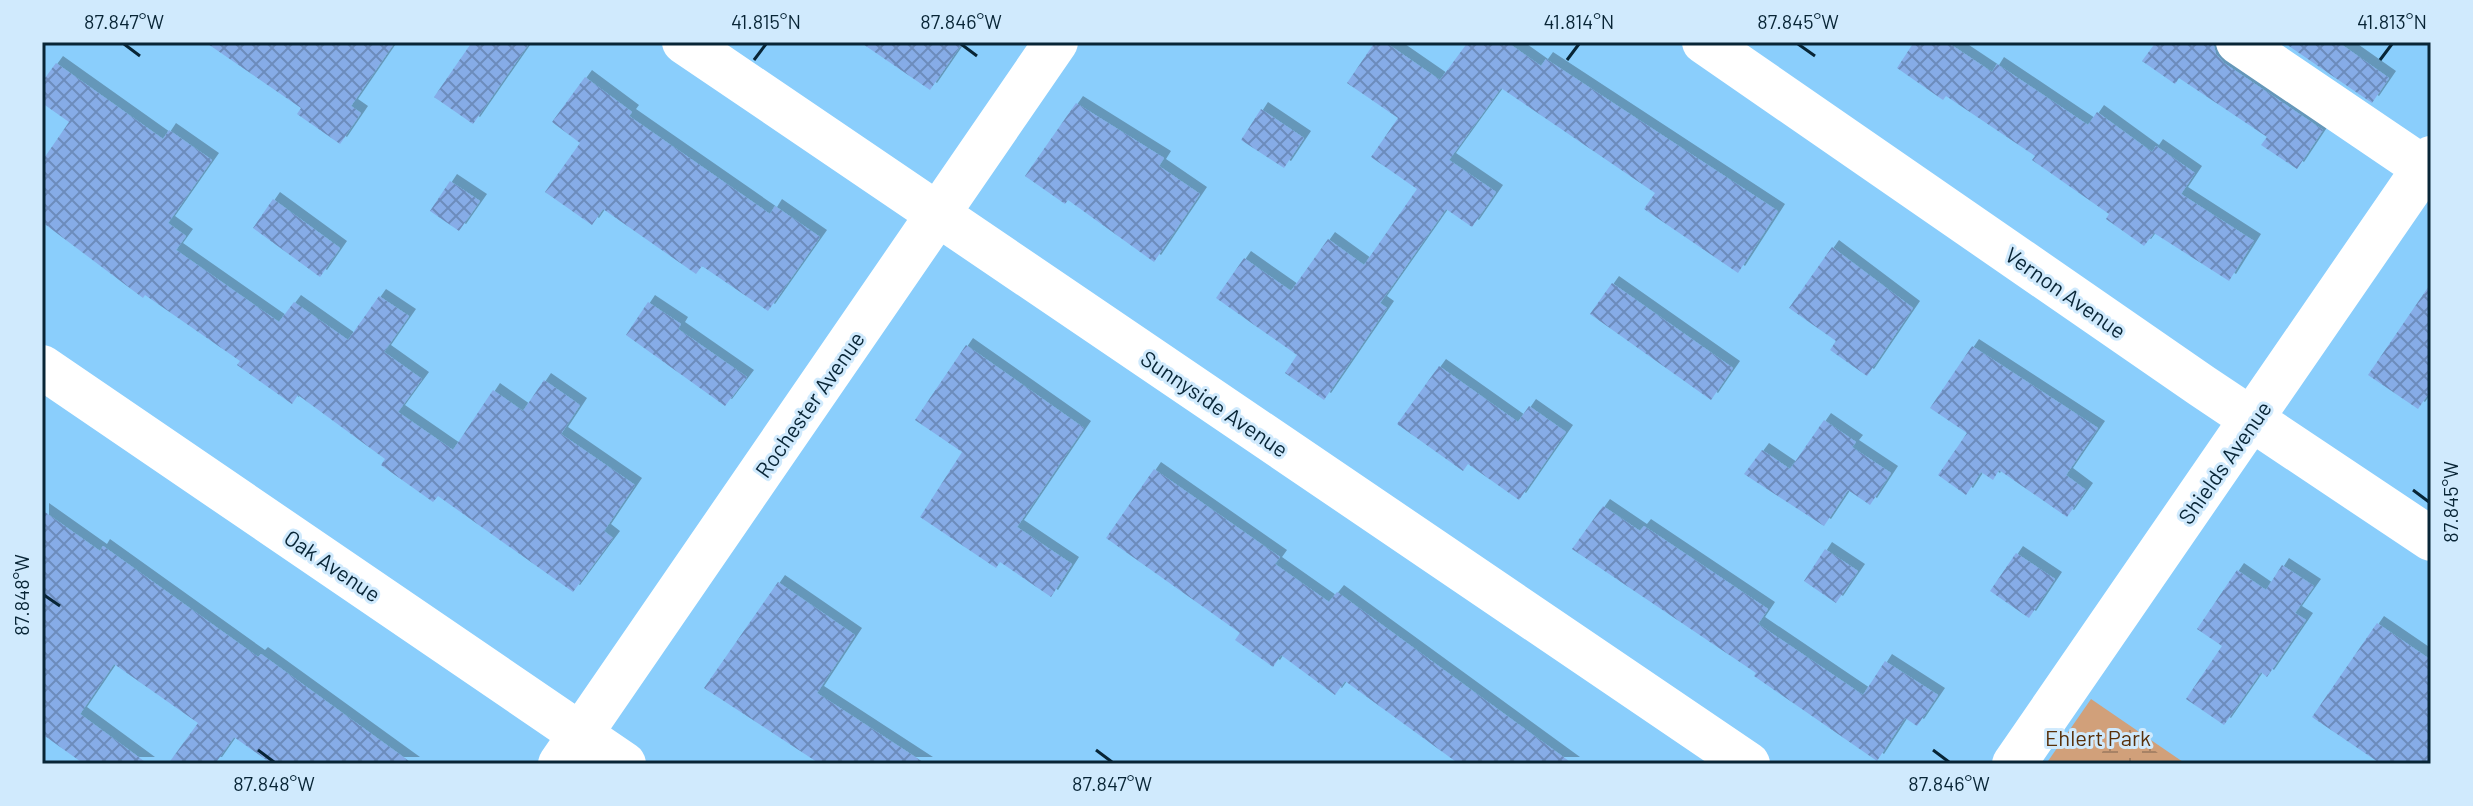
<svg xmlns="http://www.w3.org/2000/svg" width="2473" height="806" viewBox="0 0 2473 806" font-family="Barlow,sans-serif">
	<style>
		.green { fill: #d1a07a }
		.wetland { fill: url(#wetland-marsh) }
		.building { fill: url(#building-cross-hatch); filter: url(#shadow) }
		.lines { fill: none; stroke-linecap: round; stroke-linejoin: round }
		.minor { stroke: #fff; stroke-width: 44 }
		.ticks { fill: none; stroke: #082536; stroke-width: 3 }
		.labels { text-anchor: middle; dominant-baseline: central; stroke-width: 6; stroke-linejoin: round; paint-order: stroke }
		.street-label { font-size: 22px; fill: #082536; stroke: #d0eafd }
		.park-label { font-size: 22px; fill: #58300a; stroke: #d0eafd }
		.neatline { fill: none; stroke: #082536; stroke-width: 3 }
		.ticks-label { font-size: 20px; text-anchor: middle; fill: #082536 }
	</style>
	<defs>
		<pattern id="wetland-marsh" width="20" height="14" patternUnits="userSpaceOnUse" patternTransform="scale(2)"><rect width="20" height="14" fill="#d1a07a"/><path d="M1 5h8M5 5V1M11 12h8M15 12V8" fill="none" stroke="#a88265"/></pattern>
		<pattern id="building-cross-hatch" width="8" height="8" patternUnits="userSpaceOnUse" patternTransform="scale(2)"><rect width="8" height="8" fill="#86ace7"/><path d="M0 0l8 8M0 8l8-8" fill="none" stroke="#6c8cbc"/></pattern>
		<filter id="shadow"><feDropShadow dx="7" dy="-7" stdDeviation="0" flood-color="#0004"/></filter>
	</defs>
	<rect width="100%" height="100%" fill="#8acefc"/>
	<!-- green -->
	<path class="green" d="M2091,699L2186,764H2046Z"/>
	<!-- wetland -->
	<path class="wetland" d="M2122,723L2171,764H2094Z"/>
	<!-- building -->
	<path class="building" d="M205,42H395L351,106L361,113L340,144L297,114L301,108Z
		M472,42H530L473,124L434,97Z
		M860,42H963L930,90Z
		M1375,42H1385L1440,80L1468,42H1507L1541,66L1546,59L1778,211L1738,273L1644,209L1655,193L1501,88L1449,160L1496,192L1472,227L1446,209L1380,303L1387,308L1324,400L1285,373L1297,355L1216,298L1244,258L1291,291L1328,239L1364,265L1417,189L1371,157L1398,118L1347,83Z
		M1914,42H1947L1992,72L1997,64L2088,125L2097,112L2152,152L2156,146L2195,173L2181,194L2254,241L2229,281L2154,233L2144,246L2106,219L2109,214L2032,160L2035,156L1946,96L1943,100L1897,68Z
		M2156,42H2213L2216,54L2224,63L2323,130L2297,169L2261,145L2267,137L2179,78L2175,84L2142,61Z
		M2283,42H2338L2389,78L2372,103Z
		M56,63L163,139L169,130L212,160L168,223L186,236L176,250L279,322L294,302L348,340L379,296L409,316L384,352L422,379L398,412L453,450L493,390L523,411L544,380L580,405L561,434L635,485L604,531L613,538L573,592L438,496L433,502L381,465L385,459L298,395L292,404L237,365L240,361L145,295L143,298L42,222V161L69,122L42,103V82Z
		M585,77L632,112L629,116L770,214L775,206L820,237L768,311L702,266L696,274L603,209L592,225L545,192L580,143L552,122Z
		M1076,103L1164,158L1159,166L1200,194L1154,262L1068,200L1065,204L1025,176Z
		M1261,109L1304,138L1284,168L1241,140Z
		M450,181L480,201L459,231L430,211Z
		M273,199L340,248L320,277L253,228Z
		M1832,247L1913,308L1867,376L1830,350L1836,341L1789,308Z
		M1612,283L1733,368L1711,400L1590,314Z
		M2431,283V390L2418,409L2368,375Z
		M648,302L681,324L678,329L747,377L725,406L626,335Z
		M966,345L1084,428L1017,527L1072,564L1051,597L1000,562L996,568L920,517L962,452L915,420Z
		M1972,346L2098,428L2066,475L2086,490L2067,517L1999,470L1993,480L1981,472L1966,495L1938,475L1967,433L1930,408Z
		M1439,366L1518,422L1529,406L1566,432L1519,500L1468,464L1463,471L1397,424Z
		M1824,420L1856,442L1852,447L1891,473L1870,505L1848,490L1824,526L1744,474L1762,450L1790,469Z
		M1154,469L1280,557L1275,564L1329,602L1337,592L1573,764H1459L1345,681L1335,695L1281,655L1273,667L1235,640L1240,633L1106,538Z
		M1603,506L1640,531L1644,526L1768,609L1758,624L1863,695L1885,661L1938,695L1917,726L1905,718L1877,761L1754,676L1756,673L1572,549Z
		M42,510L100,551L103,546L258,657L261,654L413,764H272L234,737L215,764H168L198,723L114,664L80,714L148,764H84L42,734Z
		M1825,549L1858,571L1836,603L1804,581Z
		M2016,553L2055,579L2029,618L1990,591Z
		M2282,565L2314,586L2295,613L2306,620L2267,677L2261,672L2224,725L2186,699L2222,646L2197,629L2237,570L2266,590Z
		M778,582L855,635L817,693L926,764H820L704,688Z
		M2377,623L2431,660V764H2381L2312,717Z"/>
	<g class="lines">
		<!-- minor -->
		<path class="minor" d="M684,42L1748,764
			M1704,42L2202,386L2431,539
			M2238,42L2424,168
			M42,367L624,764
			M560,764L1056,42
			M2014,764L2431,158"/>
	</g>
	<!-- ticks -->
	<path class="ticks" d="M124,44L140,56M961,44L977,56M1798,44L1815,56M754,60L766,44M1567,60L1579,44M2380,60L2392,44M2413,490L2429,502M44,595L60,606M258,750L274,762M1096,750L1112,762M1933,750L1949,762"/>
	<g class="labels">
		<!-- street labels -->
		<g class="street-label">
			<text transform="translate(2066 292) rotate(35)">Vernon Avenue</text>
			<text transform="translate(1215 403) rotate(34)">Sunnyside Avenue</text>
			<text transform="translate(809 404) rotate(-55)">Rochester Avenue</text>
			<text transform="translate(2224 462) rotate(-55)">Shields Avenue</text>
			<text transform="translate(333 565) rotate(34)">Oak Avenue</text>
		</g>
		<!-- park labels -->
		<g class="park-label">
			<text x="2098" y="737">Ehlert Park</text>
		</g>
	</g>
	<!-- border -->
	<rect width="2473" height="806" fill="none" stroke="#d0eafd" stroke-width="88"/>
	<rect x="44" y="44" width="2385" height="718" class="neatline"/>
	<g class="ticks-label">
		<text x="124" y="29">87.847°W</text>
		<text x="766" y="29">41.815°N</text>
		<text x="961" y="29">87.846°W</text>
		<text x="1579" y="29">41.814°N</text>
		<text x="1798" y="29">87.845°W</text>
		<text x="2392" y="29">41.813°N</text>
		<text transform="translate(2451 502) rotate(-90)" y="7">87.845°W</text>
		<text transform="translate(22 595) rotate(-90)" y="7">87.848°W</text>
		<text x="274" y="791">87.848°W</text>
		<text x="1112" y="791">87.847°W</text>
		<text x="1949" y="791">87.846°W</text>
	</g>
</svg>
